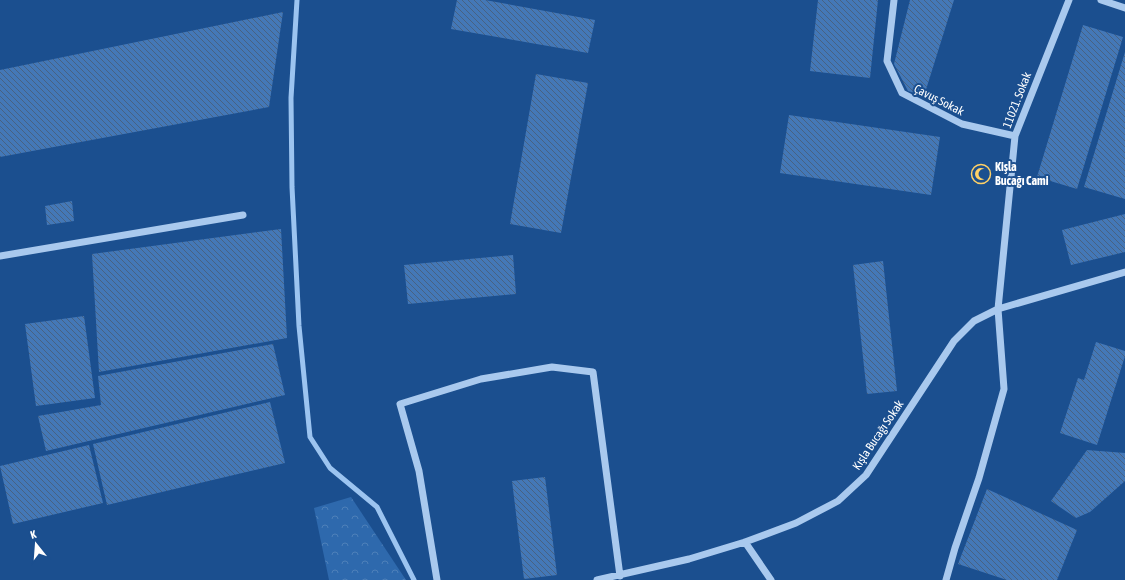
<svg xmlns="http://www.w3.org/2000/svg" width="1125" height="580" viewBox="0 0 1125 580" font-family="'Asap Condensed',sans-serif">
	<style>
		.park { fill: url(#park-crowns) }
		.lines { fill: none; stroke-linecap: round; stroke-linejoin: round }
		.stream { stroke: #9cc4f0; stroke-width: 5 }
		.building { fill: url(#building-back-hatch) }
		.minor { stroke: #a9c9ee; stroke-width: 7 }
		.labels { text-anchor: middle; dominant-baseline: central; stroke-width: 4; stroke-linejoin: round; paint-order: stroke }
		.street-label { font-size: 12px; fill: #fff; stroke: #1b4f8f }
		.poi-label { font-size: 12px; font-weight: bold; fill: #fff; stroke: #1b4f8f; text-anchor: start }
	</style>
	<defs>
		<pattern id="park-crowns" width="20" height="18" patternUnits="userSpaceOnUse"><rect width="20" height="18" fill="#2e69ad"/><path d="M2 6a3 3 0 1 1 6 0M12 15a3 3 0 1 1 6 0" fill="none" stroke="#4d80b9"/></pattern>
		<pattern id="building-back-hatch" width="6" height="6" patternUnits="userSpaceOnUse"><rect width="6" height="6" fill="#4478b7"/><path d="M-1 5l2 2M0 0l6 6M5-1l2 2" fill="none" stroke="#486282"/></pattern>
	</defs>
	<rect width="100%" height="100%" fill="#1b4f8f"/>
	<!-- park -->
	<path class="park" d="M351,497L406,580H329L314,508Z"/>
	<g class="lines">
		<!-- stream -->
		<path class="stream" d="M297,0L291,98L292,187L299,326L310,437L330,468L377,507L414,580"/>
	</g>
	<!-- building -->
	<path class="building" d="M457,0H485L595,20L588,53L451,29Z
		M818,0H878L870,78L810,71Z
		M910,0H954L924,96L908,91L894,64Z
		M283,12L269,107L0,157V70Z
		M1083,25L1123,37L1077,189L1037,177Z
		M1125,52V199L1084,187Z
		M536,74L588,83L561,233L510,224Z
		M789,115L940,137L931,195L780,173Z
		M72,201L74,221L47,225L45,206Z
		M1125,214V252L1071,265L1062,230Z
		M281,229L287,338L99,372L92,254Z
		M513,255L516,294L408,304L404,265Z
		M883,261L897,391L867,394L853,265Z
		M84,316L95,398L36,406L25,324Z
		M1096,342L1125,351V356L1097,445L1060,433L1078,378L1084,380Z
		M273,344L285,395L46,451L38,416L101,405L98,376Z
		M270,402L285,463L107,505L93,444Z
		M89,445L103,503L13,524L0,466Z
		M1087,450L1125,453V481L1090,512L1076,518L1051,501Z
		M545,477L557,575L524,579L512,481Z
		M987,489L1077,530L1057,580H1007L958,564Z"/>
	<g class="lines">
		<!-- minor -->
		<path class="minor" d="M894,0L887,61L902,93L962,124L1015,136
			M1101,0L1125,8
			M0,256L243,215
			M745,542L771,580
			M437,580L419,471L400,404L481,379L552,367L593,372L620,576
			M597,580L689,559L745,542L796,523L838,501L866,475L954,341L974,321L998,309L1125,272
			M946,580L955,548L979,478L1004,389L998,309L1015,136L1069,0"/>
	</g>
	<!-- icons -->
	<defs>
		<g id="mosque-ring" transform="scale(1)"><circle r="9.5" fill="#1b4f8f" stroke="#ffd166" stroke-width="1.5"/><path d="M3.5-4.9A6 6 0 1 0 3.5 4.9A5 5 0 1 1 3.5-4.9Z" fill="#ffd166"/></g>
	</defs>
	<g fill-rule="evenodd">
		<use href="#mosque-ring" x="981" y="174"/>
	</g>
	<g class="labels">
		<!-- street labels -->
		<g class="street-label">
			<text transform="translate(939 100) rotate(27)">Çavuş Sokak</text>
			<text transform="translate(1017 100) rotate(-69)">11021. Sokak</text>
			<text transform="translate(878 435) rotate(-56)">Kışla Bucağı Sokak</text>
		</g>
		<!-- poi labels -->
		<g class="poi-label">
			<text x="995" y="167">Kişla<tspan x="995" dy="14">Bucağı Cami</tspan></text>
		</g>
	</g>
	<!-- north arrow -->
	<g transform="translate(36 544) rotate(343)" stroke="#1b4f8f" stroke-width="3" paint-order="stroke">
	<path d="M0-3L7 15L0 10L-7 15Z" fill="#ffffff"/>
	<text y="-6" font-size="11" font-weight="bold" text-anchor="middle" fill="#ffffff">K</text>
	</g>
</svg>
